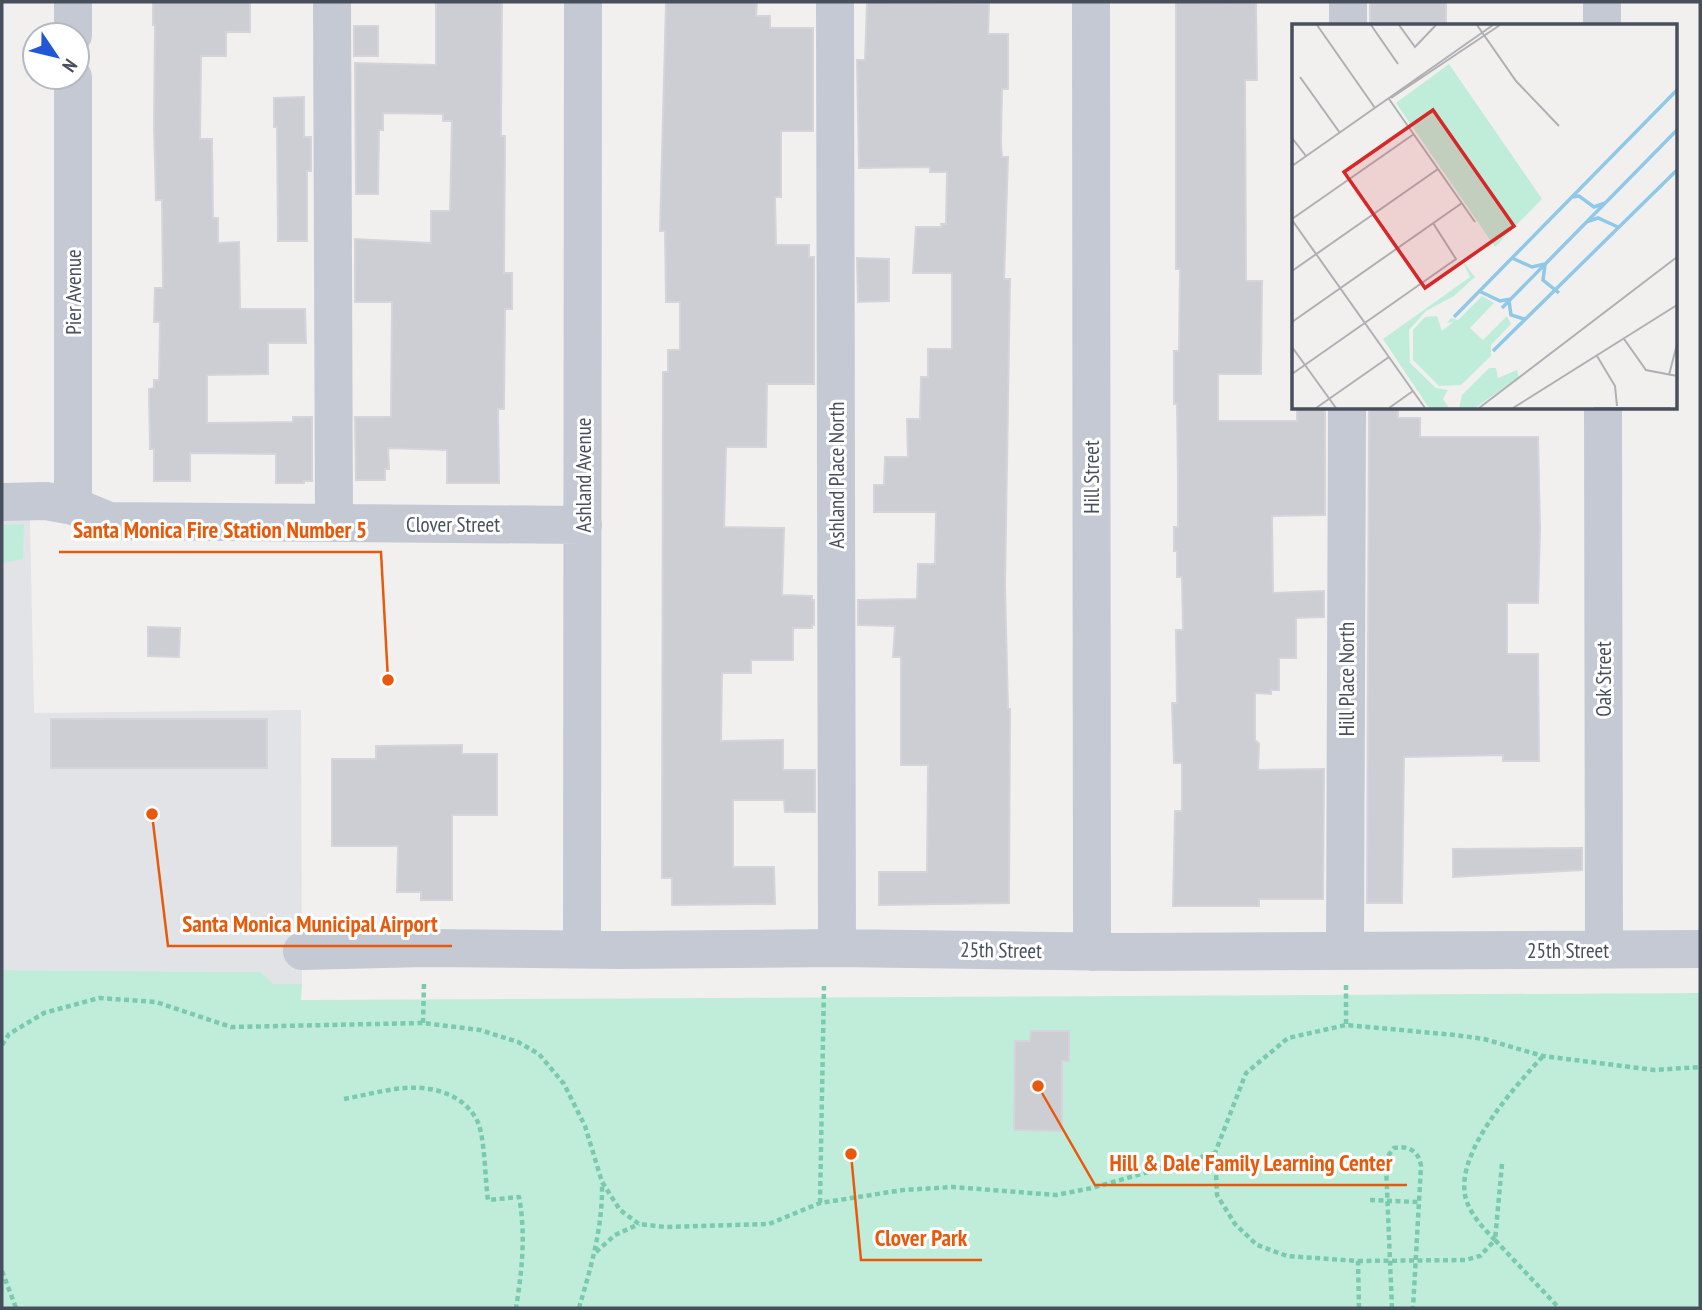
<svg xmlns="http://www.w3.org/2000/svg" width="1702" height="1310" viewBox="0 0 1702 1310" font-family="'PT Sans Narrow',sans-serif">
	<style>
		.airport { fill: #e1e3e7 }
		.green { fill: #c0edd9 }
		.building { fill: #ccced4; stroke: #d4d4da; stroke-width: 2 }
		.lines { fill: none; stroke-linecap: round; stroke-linejoin: round }
		.path { stroke: #79caaf; stroke-width: 4.5; stroke-dasharray: 5 3.5; stroke-linecap: butt }
		.minor { stroke: #c4c9d4; stroke-width: 38 }
		.labels { text-anchor: middle; dominant-baseline: central; stroke-width: 6; stroke-linejoin: round; paint-order: stroke }
		.street-label { font-size: 21px; fill: #484f5c; stroke: #fff }
		.inset-river { fill: none; stroke: #8fc8e8; stroke-width: 3.5 }
		.inset-road { fill: none; stroke: #aeb0b4; stroke-width: 2 }
		.view { fill: #d62828; fill-opacity: 0.15; stroke: #d62828; stroke-width: 3.5 }
		.inset-edge { fill: none; stroke: #484f5c; stroke-width: 3.5 }
		.leader { fill: none; stroke: #e8590c; stroke-width: 2.5 }
		.callout-dot { fill: #e8590c; stroke: #fff; stroke-width: 2.5 }
		.callout-label { font-size: 23px; text-anchor: middle; font-weight: bold; fill: #e8590c; stroke: #fff; stroke-width: 6; stroke-linejoin: round; paint-order: stroke }
	</style>
	<rect width="100%" height="100%" fill="#f2f0ef"/>
	<!-- airport -->
	<path class="airport" d="M2,520H30L34,713L301,710L302,984H272L261,972L2,970Z"/>
	<!-- green -->
	<path class="green" d="M24,524L23,559L2,563V525Z
		M2,970L261,972L273,984H302L301,1000L1700,993V1308H2Z"/>
	<!-- building -->
	<path class="building" d="M153,2H250V32H226V56H201L200,139H212L213,218H218V243L239,242L240,309H305L306,343H268V374L207,375V423L293,422V417H312V481H304V483H276V454L190,453V481H154V449H150L149,389L154,388V380H159L160,322H154L155,288H163L162,200H156L154,125L155,25H153Z
		M436,2H502L501,136H505L504,273H512V309H505L504,409H498L499,483H447V450L388,448L389,469H385V480H356L355,417H391L392,302H355V239L431,243V211H450L452,121H443V114L383,113V130H379L378,194H356L355,63L436,65Z
		M666,2H757L756,16H770V28H813V131H781V197H775L776,245H809V257H814V384H767L766,447H726L724,527L784,528L782,595L812,596V600H814V625H812V628H793V660H751V673H722L721,741L783,740V770H815V812H785L784,800H733V867H774L775,904L672,905V878H662L663,372H668V350H680V302H666L665,231H660Z
		M867,2L989,4L988,34H1008V89H1002L1001,143L1002,157H1008L1004,279H1010L1005,586L1008,709H1010L1009,903L879,905V872H927L928,765H901V657H893L895,626L858,625V600L917,599L918,564H935L936,512H874V485H884L885,457H908L907,419H920L921,377H928V349H952V273H913L916,227H942L941,224H946L947,172H930V167L859,168L857,60H865Z
		M1176,2L1256,3L1257,80H1245L1246,281H1262L1261,374H1218V421H1297V408H1325V515L1272,516L1273,593L1324,591V617L1296,618V658H1279V690H1271V694L1255,693V740L1259,744L1258,770L1324,769L1323,899H1259V906H1173L1175,811H1182V763H1174L1172,703H1177L1176,630H1183L1182,577H1177V551H1174V527H1178V480L1177,404H1174V351H1179L1180,269H1176Z
		M1370,2H1446V26H1370Z
		M354,26H378V56H354Z
		M304,97V137H311V171H307V241H278L277,127H274V98Z
		M857,258L889,259V301L858,302Z
		M1369,408H1398V418H1420V437H1538L1540,528L1538,603H1507V654H1538L1539,761H1503V755L1404,757L1402,903H1367Z
		M148,627L180,628L179,657L148,656Z
		M51,719H267V768H51Z
		M462,745V754H497V815H452V900H421V892H397L398,846H332V759H376V746Z
		M1582,848V870L1453,877V849Z
		M1031,1031H1069V1061H1062V1131L1014,1130L1015,1041H1030Z"/>
	<g class="lines">
		<!-- path -->
		<path class="path" d="M1346,985V1025
			M423,1023L424,984
			M2,1045L9,1034L44,1013L99,998L156,1002L231,1027L423,1023L480,1030L518,1042L539,1054L564,1084L585,1126L602,1182L620,1210L639,1224L665,1227L769,1224L820,1203L903,1190L953,1187L1056,1195L1092,1188L1215,1153
			M344,1099C383,1092 422,1077 459,1100C467,1106 475,1114 479,1125C485,1144 485,1178 488,1200L519,1197C526,1234 522,1271 516,1308
			M1502,1164L1495,1240L1559,1308
			M1370,1200L1418,1202
			M820,1203L824,986
			M596,1252L615,1235L639,1224
			M1358,1261L1465,1260L1480,1256L1495,1240C1484,1229 1468,1212 1465,1195C1457,1150 1514,1088 1543,1056
			M2,1271L16,1308
			M579,1308C591,1267 603,1227 602,1183
			M1359,1308L1358,1261L1287,1256L1257,1245L1235,1224L1217,1195L1215,1153L1246,1073L1288,1038L1346,1025L1455,1035L1484,1039L1543,1056L1654,1070L1700,1067
			M1392,1308L1386,1166L1387,1157L1394,1148C1408,1145 1419,1151 1421,1166L1413,1308"/>
		<!-- minor -->
		<path class="minor" d="M73,2V35
			M332,2L334,523
			M835,2L837,948
			M1091,2L1092,952
			M1602,2V26
			M1348,26V2
			M73,77V506
			M1603,408L1604,950
			M2,502L46,501L73,506L109,521L583,525
			M582,949L583,2
			M1345,950L1347,408
			M302,951L425,948L620,950L837,948L1129,952L1700,949"/>
	</g>
	<g class="labels">
		<!-- street labels -->
		<g class="street-label">
			<text transform="translate(73 292) rotate(-90)">Pier Avenue</text>
			<text transform="translate(583 475) rotate(-90)">Ashland Avenue</text>
			<text transform="translate(836 475) rotate(-90)">Ashland Place North</text>
			<text transform="translate(1091 477) rotate(-90)">Hill Street</text>
			<text x="453" y="524">Clover Street</text>
			<text transform="translate(1346 679) rotate(-90)">Hill Place North</text>
			<text transform="translate(1603 679) rotate(-90)">Oak Street</text>
			<text transform="translate(1001 950) rotate(1)">25th Street</text>
			<text x="1568" y="950">25th Street</text>
		</g>
	</g>
	<!-- overview -->
	<g transform="translate(1292 24)">
		<rect width="385" height="385" fill="#f2f0ef"/>
		<path d="M157,40L250,175L203,223L104,79ZM170,236L183,253L162,272L134,287L117,306L118,339L144,364L156,366L151,375L157,384H137L91,315L178,253ZM190,272L202,279L178,304L191,316L215,292L219,300L199,321V332L169,361L147,362L121,336V306L133,293L145,292L150,307L161,298L155,299L159,294L166,296ZM197,344H204L206,354L225,346L227,353L183,384H167L170,371Z" fill="#c0edd9"/>
		<path class="inset-river" d="M280,173L287,172L302,183L313,179M294,198L306,194L328,204M220,234L240,243L253,240M253,241L251,256L267,269M187,267L208,277L219,275M217,277L219,291L232,295M210,284L385,106M162,293L385,66M201,327L385,146"/>
		<path class="inset-road" d="M25,1L83,84M79,1L106,40M107,1L123,23L144,1M185,1L224,57L267,102M8,53L48,109M99,74L208,1M97,75L183,198M0,114L14,132M0,142L201,1M0,195L122,110M0,196L133,384M0,247L146,145M0,298L170,179M332,315L354,346L385,352M0,323L44,384M305,332L323,362L325,382M0,350L164,235L141,199M377,351L385,320M24,384L97,333M97,384L121,367M187,384L385,233M221,384L385,281M302,384H379"/>
		<path class="view" d="M141,86L222,202L133,264L52,148Z"/>
		<rect width="385" height="385" class="inset-edge"/>
	</g>
	<!-- callouts -->
	<path class="leader" d="M388 680L381 552H59M152 814L168 946H452M1038 1086L1095 1185H1407M851 1154L861 1260H982"/>
	<g class="callout-dot">
		<circle cx="388" cy="680" r="7"/>
		<circle cx="152" cy="814" r="7"/>
		<circle cx="1038" cy="1086" r="7"/>
		<circle cx="851" cy="1154" r="7"/>
	</g>
	<g class="callout-label">
		<text x="220" y="538">Santa Monica Fire Station Number 5</text>
		<text x="310" y="932">Santa Monica Municipal Airport</text>
		<text x="1251" y="1171">Hill &amp; Dale Family Learning Center</text>
		<text x="921" y="1246">Clover Park</text>
	</g>
	<!-- border -->
	<rect width="1702" height="1310" fill="none" stroke="#484f5c" stroke-width="7"/>
	<!-- north arrow -->
	<g transform="translate(56 56) rotate(125)"><circle r="33" fill="#ffffff" stroke="#b6b9be" stroke-width="2"/>
	<path d="M0-5L12 26L0 18L-12 26Z" fill="#2155da"/>
	<text y="-10" font-size="19" font-weight="bold" text-anchor="middle" fill="#484f5c">N</text>
	</g>
</svg>
